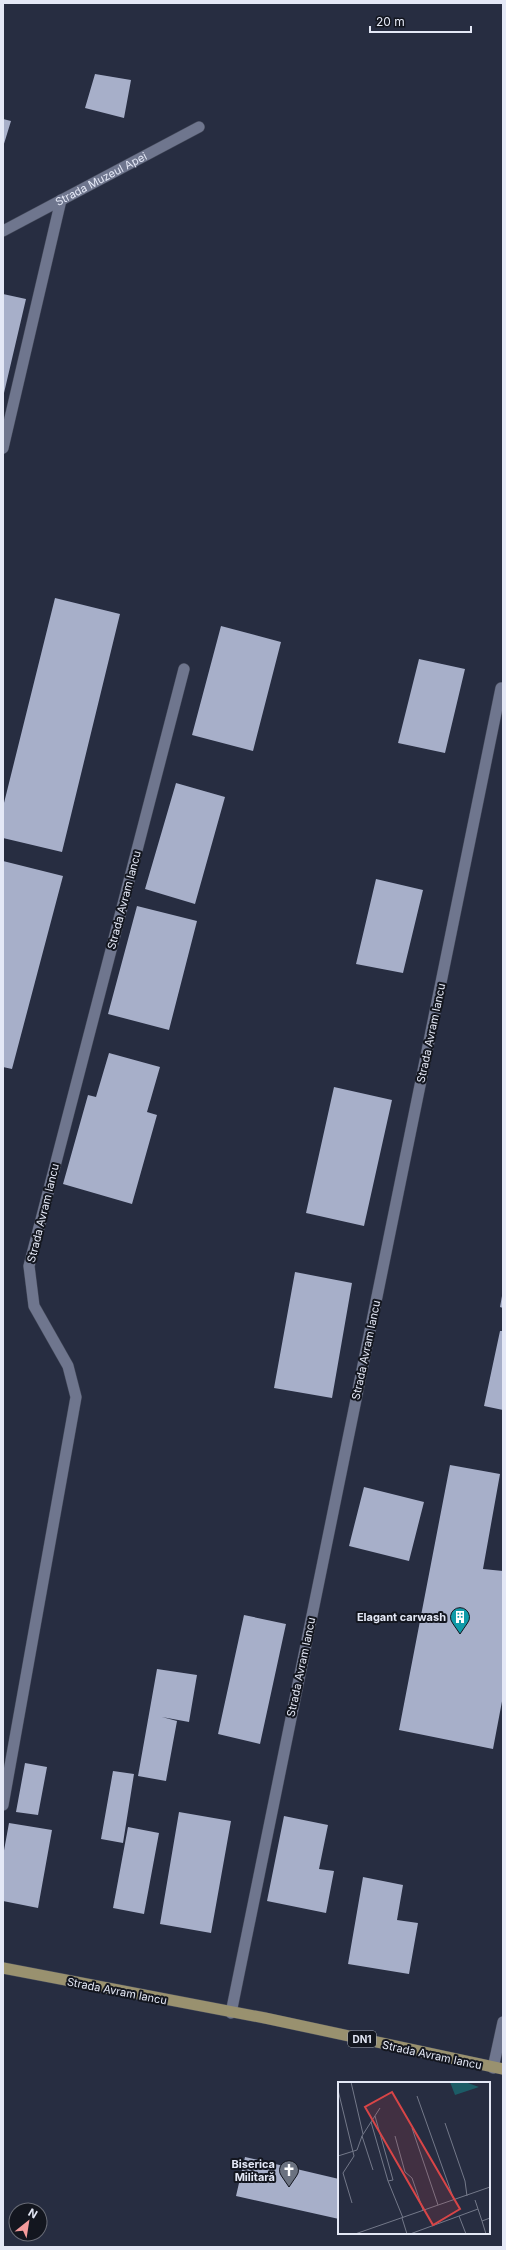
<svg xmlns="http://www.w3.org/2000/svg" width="506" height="2250" viewBox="0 0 506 2250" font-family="Inter,sans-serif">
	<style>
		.building { fill: #a7afc9 }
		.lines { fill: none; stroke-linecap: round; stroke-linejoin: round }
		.service-casing { stroke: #434859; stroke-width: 12 }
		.minor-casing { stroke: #434859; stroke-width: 12 }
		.primary-casing { stroke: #434859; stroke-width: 12 }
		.service { stroke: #6f768e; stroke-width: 11 }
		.minor { stroke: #6f768e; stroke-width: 11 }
		.primary { stroke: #99916f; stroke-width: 11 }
		.labels { text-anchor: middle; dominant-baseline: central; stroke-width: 4; stroke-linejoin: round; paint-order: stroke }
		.shield { fill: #13161f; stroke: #a5a9b6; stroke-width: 1 }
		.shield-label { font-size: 10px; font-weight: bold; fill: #e4e8f6 }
		.street-label { font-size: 11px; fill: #e4e8f6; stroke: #13161f }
		.poi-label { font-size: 11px; font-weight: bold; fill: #e4e8f6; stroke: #13161f; text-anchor: end }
		.inset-road { fill: none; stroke: #737889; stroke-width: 1 }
		.view { fill: #d84547; fill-opacity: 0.15; stroke: #d84547; stroke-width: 2 }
		.inset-edge { fill: none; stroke: #e4e8f6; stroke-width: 2 }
	</style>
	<rect width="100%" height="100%" fill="#272d41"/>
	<!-- building -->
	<path class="building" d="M95,74L131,80L124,118L85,108Z
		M3,119L11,121L3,147Z
		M3,294L26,299L4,393H3Z
		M55,598L120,614L62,852L3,838V807Z
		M221,626L281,642L253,751L192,735Z
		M419,659L465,669L445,753L398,743Z
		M176,783L225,797L195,904L145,889Z
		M3,861L63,876L12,1069L3,1067Z
		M376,879L423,890L403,973L356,964Z
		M137,906L197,921L169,1030L108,1014Z
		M109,1053L160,1067L147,1112L157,1115L132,1204L63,1184L88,1095L96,1097Z
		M334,1087L392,1100L364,1226L306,1213Z
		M295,1272L352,1283L332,1398L274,1388Z
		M502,1296H503V1308L500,1307Z
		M500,1331H503V1410L484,1406Z
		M450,1465L500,1474L483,1569L503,1571V1696L493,1749L399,1730Z
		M364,1487L424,1502L409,1561L349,1546Z
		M244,1615L286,1624L260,1744L218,1734Z
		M157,1669L197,1675L189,1722L162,1717L177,1721L166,1781L138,1776Z
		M25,1763L47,1767L38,1815L16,1812Z
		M113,1771L134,1774L123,1843L101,1839Z
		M179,1812L231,1821L211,1933L160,1924Z
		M284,1816L328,1825L319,1869L334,1871L326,1913L267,1901Z
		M9,1823L52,1830L38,1908L3,1901V1856Z
		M128,1827L159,1833L144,1914L113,1908Z
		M363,1877L403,1885L397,1920L418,1923L409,1974L348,1964Z
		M245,2157L339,2179V2219L236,2196Z"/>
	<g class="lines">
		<!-- service casing -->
		<g class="service-casing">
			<path id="service" d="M3,448L61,200
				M3,1805L76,1397L68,1366L34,1306L29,1266L184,669
				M231,2013L501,688
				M493,2068L503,2022"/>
		</g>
		<!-- minor casing -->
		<g class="minor-casing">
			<g id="minor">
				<path id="s1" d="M3,231L199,127"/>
			</g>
		</g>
		<!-- primary casing -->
		<g class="primary-casing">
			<path id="primary" d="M3,1968L265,2018L503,2069"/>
		</g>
		<!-- service -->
		<use href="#service" class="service"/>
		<!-- minor -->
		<use href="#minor" class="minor"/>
		<!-- primary -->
		<use href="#primary" class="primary"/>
	</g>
	<!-- icons -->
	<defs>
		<g id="building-pin" transform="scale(1)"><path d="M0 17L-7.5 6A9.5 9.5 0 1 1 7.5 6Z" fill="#0f9aa8" stroke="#13161f"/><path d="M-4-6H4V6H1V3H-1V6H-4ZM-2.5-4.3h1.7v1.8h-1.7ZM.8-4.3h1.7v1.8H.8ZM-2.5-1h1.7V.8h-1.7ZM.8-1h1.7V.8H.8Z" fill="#fff"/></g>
		<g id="church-pin" transform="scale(1)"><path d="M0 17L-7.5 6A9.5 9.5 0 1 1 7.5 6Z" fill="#6b7280" stroke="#13161f"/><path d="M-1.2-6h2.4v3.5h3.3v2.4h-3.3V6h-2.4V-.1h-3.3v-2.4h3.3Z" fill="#fff"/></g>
	</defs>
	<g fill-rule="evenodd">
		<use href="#building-pin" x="460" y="1617"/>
		<use href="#church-pin" x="289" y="2170"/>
	</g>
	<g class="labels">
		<!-- shield labels -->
		<rect class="shield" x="348" y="2031" width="28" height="16" rx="3"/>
		<g class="shield-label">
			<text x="362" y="2039">DN1</text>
		</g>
		<!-- street labels -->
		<g class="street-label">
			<text stroke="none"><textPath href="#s1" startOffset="111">Strada Muzeul Apei</textPath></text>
			<text transform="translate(124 900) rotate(-75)">Strada Avram Iancu</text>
			<text transform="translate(431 1033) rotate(-78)">Strada Avram Iancu</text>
			<text transform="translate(43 1213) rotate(-76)">Strada Avram Iancu</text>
			<text transform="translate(366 1350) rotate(-78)">Strada Avram Iancu</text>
			<text transform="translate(301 1667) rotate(-78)">Strada Avram Iancu</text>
			<text transform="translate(117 1991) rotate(11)">Strada Avram Iancu</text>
			<text transform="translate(432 2055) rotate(12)">Strada Avram Iancu</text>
		</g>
		<!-- poi labels -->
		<g class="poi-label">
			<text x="446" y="1617">Elagant carwash</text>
			<text x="275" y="2164">Biserica<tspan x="275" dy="13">Militară</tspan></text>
		</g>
	</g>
	<!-- overview -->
	<g transform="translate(338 2082)">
		<rect width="152" height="152" fill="#272d41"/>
		<path d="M112,0H127L141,5L117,13Z" fill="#1c5c66"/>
		<path class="inset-road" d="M13,0L25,52M0,8L16,74L5,91L14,121M79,14L116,118M33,40L50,99L55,98L37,34M107,41L127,99L129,114M74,46L100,123M24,54L35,88M57,54L67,90L74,96L85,128M0,74L19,68L24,54L42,26M50,99L65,136M140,127L144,139L152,136M121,134L140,127L137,118M64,136L69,152M144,139L148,152M17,152L152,105M72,152L121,134L128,152"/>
		<path class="view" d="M54,10L122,127L95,143L27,25Z"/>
		<rect width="152" height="152" class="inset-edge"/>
	</g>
	<!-- border -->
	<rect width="506" height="2250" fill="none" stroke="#e4e8f6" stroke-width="8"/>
	<!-- north arrow -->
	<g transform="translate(28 2222) rotate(30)"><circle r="19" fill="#13161f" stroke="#676a75"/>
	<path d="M0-3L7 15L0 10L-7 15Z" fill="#f59b9c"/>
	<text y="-6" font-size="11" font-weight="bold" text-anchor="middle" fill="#e4e8f6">N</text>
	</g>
	<!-- scale -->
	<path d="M370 26v6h101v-6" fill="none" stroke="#e4e8f6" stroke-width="2"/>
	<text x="376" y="26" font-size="12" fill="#e4e8f6" stroke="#13161f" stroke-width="3" paint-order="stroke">20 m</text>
</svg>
